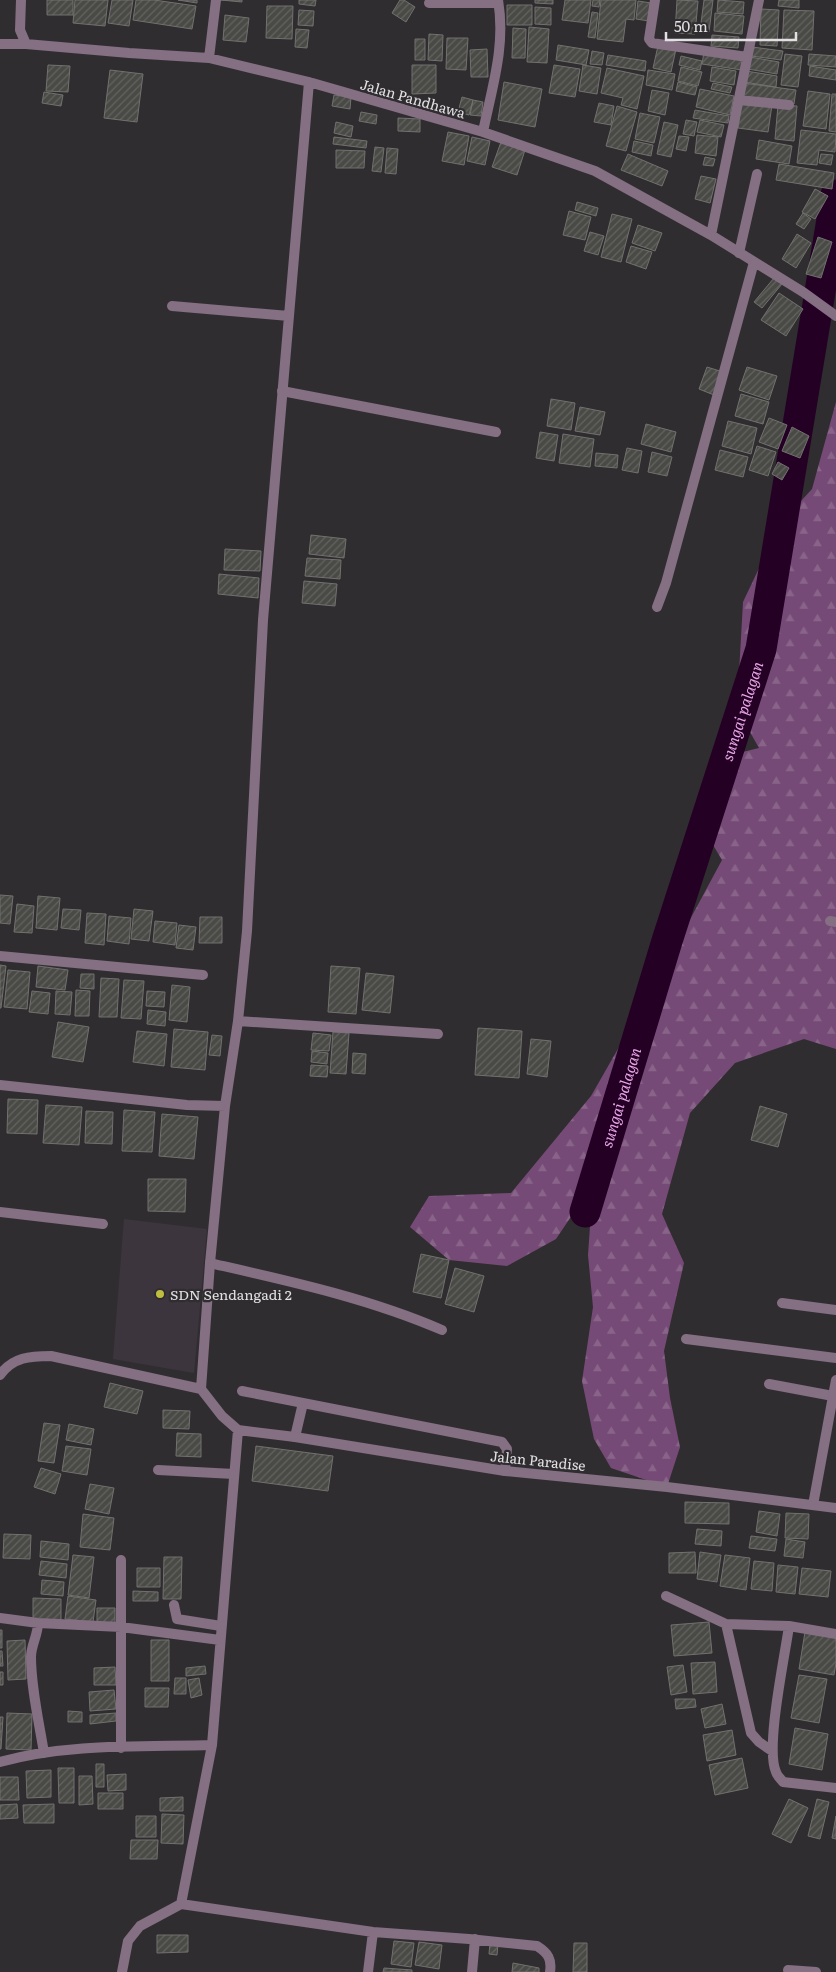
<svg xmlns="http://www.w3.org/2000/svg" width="836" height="1972" viewBox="0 0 836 1972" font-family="Literata,serif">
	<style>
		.built { fill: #3d353d }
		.forest { fill: url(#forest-firs) }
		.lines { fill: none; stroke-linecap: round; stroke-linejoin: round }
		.river { stroke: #240025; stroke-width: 31 }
		.building { fill: url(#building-hatch); stroke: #71716d }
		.lane { stroke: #846f83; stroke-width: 10 }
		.street { stroke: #846f83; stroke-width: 10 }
		.poi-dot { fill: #bfbe41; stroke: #302d30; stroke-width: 2 }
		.labels { text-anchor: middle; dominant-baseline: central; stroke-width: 4.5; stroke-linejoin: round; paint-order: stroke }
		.street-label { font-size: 14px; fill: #e2e0e2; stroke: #302d30 }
		.poi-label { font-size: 14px; fill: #e2e0e2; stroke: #302d30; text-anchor: start }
		.water-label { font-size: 15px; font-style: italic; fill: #e7a4e6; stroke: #302d30 }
	</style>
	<defs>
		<pattern id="forest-firs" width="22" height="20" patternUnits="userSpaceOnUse" patternTransform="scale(1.25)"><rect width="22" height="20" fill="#764a76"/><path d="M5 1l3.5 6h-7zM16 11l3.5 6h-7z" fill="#896489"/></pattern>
		<pattern id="building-hatch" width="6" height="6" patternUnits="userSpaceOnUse" patternTransform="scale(1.25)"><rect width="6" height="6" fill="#494945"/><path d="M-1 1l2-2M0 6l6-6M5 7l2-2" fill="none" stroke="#636360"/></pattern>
	</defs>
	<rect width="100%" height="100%" fill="#302d30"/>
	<!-- built -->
	<path class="built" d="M124,1219L207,1229L194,1373L113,1359Z"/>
	<!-- forest -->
	<path class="forest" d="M836,402V1049L804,1039L735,1063L690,1113L662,1214L684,1263L664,1351L670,1398L680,1447L667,1487L611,1468L594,1439L582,1381L593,1307L588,1255L593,1184L556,1239L507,1266L449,1260L410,1227L429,1196L511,1193L591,1096L658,979L722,860L703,828L718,758L759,748L737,709L743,602L780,524L812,489Z"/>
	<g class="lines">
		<!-- river -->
		<path class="river" id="s1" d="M585,1212L667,941L761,649L836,195"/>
	</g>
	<!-- building -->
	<path class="building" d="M47,0H73V15H47Z
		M75,0H108L105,26L73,23Z
		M112,0H133L129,26L108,23Z
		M136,0H154L196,6L192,29L133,20Z
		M178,0H197V3Z
		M221,0H242V2Z
		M299,0H316L315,6L299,4Z
		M400,0H404L415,7L406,22L392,13Z
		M535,0H553V4L535,3Z
		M565,0H591L588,23L562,20Z
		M593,0H600L599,7L592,6Z
		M601,0H636L634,20L626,19L623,42L597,39Z
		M677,0L698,1L695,34L675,33Z
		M704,0H713L709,32L700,31Z
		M718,0L744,2L743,14L717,12Z
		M779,0H799V8L778,6Z
		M638,1L651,3L649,21L636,19Z
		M507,5H532V25H507Z
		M267,6H293L292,39L266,38Z
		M535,7L551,8V25L535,24Z
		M761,9L779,10L777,46L760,45Z
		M299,10L314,11L313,26L298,25Z
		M784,10L814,11L812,50L782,48Z
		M592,12L598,13L595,38L588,37Z
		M715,13L744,16L742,34L714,31Z
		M225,15L249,18L246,42L223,40Z
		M529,27L549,29L547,63L527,62Z
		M513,28L526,29L525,58H512Z
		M296,29L309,30L307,48L295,47Z
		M429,34L443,35L442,61L428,60Z
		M712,35L739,37L738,48L711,46Z
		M447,38H468L466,70L446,69Z
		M415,39H425V60H415Z
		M558,45L589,50L586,65L556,60Z
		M658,46L676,49L671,72L653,68Z
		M752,47L783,51L781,60L751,56Z
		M487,49L488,77H471L470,50Z
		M592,51L604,53L602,65L590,64Z
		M704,52L744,59L742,70L702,64Z
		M785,54L802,56L798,87L781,85Z
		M809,54L836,56V67L808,65Z
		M608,55L646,61L645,71L606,65Z
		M681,56L702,61L700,70L679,65Z
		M750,57L779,62L777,74L748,69Z
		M48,65L70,66L68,92L46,91Z
		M412,65H436V93L412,94Z
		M554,65L580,69L575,97L549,93Z
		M583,65L601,68L597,94L579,91Z
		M810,66L836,70V80L809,76Z
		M681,67L702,72L698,86L678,81Z
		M712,67L736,71L734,85L710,81Z
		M607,68L644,76L637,109L621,105L623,98L601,93Z
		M110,70L143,74L137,122L104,118Z
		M648,70L675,74L672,90L646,85Z
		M746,71L777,76L776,87L744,82Z
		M504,82L542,89L535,127L498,120Z
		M678,82L697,87L695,95L676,91Z
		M713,83L732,87L730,93L711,89Z
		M743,83L796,90L794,104L742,96Z
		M700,89L734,96L730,115L696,107Z
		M652,90L669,93L665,115L648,111Z
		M808,91L830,94L826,129L803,126Z
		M44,92L63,95L61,106L42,103Z
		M832,94H836V132L829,131Z
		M334,95L351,97L350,109L332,106Z
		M462,97L473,100L469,115L458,112Z
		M473,100L483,102L481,116L470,115Z
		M742,101L772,105L768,132L738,128Z
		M599,103L614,106L611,125L594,122Z
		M778,105L797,106L794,141L775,139Z
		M617,106L637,112L626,151L606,146Z
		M695,110L729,116L728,123L693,118Z
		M361,112L377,115L376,124L359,121Z
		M640,113L660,117L654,143L635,139Z
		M398,118L420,119V132L398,131Z
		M686,120L697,122L694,136L683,134Z
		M700,120L724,125L721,137L697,132Z
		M336,122L353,126L351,137L334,133Z
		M664,122L678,125L671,157L657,154Z
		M801,130L836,134L835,152L819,150L817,165L797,163Z
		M448,132L469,136L464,165L442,161Z
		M697,135L718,137L716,156L695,153Z
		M679,136L689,137L686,151L676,149Z
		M334,137L367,141L366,148L333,144Z
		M472,137L490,141L485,165L467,161Z
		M759,140L792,146L789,164L756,159Z
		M634,141L653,145L651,156L632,152Z
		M501,142L525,150L517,175L492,167Z
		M375,147L384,148L381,172L372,171Z
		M387,148L398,149L396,174L385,173Z
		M336,150L365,151L364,168H336Z
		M628,154L668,171L662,186L621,170Z
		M821,154L833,155L831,165L819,163Z
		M705,157L715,159L713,166L703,165Z
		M779,164L834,173L832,189L776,180Z
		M701,176L716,179L710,203L695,199Z
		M815,189L828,196L815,219L802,212Z
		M577,202L598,208L596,216L575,210Z
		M569,211L591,217L585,240L563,235Z
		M803,213L811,219L804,229L796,224Z
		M612,214L632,219L621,262L601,257Z
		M638,225L662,233L655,251L632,243Z
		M590,232L604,236L598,255L584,251Z
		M797,234L811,243L796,268L782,259Z
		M818,237L832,242L821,278L806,274Z
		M631,246L652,252L646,269L626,262Z
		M774,278L782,284L762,308L754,302Z
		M779,293L803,309L786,336L761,320Z
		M707,367L723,372L714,395L699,389Z
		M747,367L777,376L769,400L739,390Z
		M741,394L769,402L763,424L735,416Z
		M551,399L575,403L571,430L547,426Z
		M580,407L605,412L600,435L575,431Z
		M769,418L787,425L778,449L759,442Z
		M728,421L757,428L751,454L722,446Z
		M646,424L676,432L671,452L641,444Z
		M792,427L809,436L800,458L782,451Z
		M540,432L558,435L554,461L536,458Z
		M563,434L594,439L590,467L559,463Z
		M757,446L776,452L768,476L749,470Z
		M627,448L642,451L638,473L622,470Z
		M720,450L748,457L743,477L715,470Z
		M652,452L672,457L667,476L648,472Z
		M596,453L618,455L617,468L595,466Z
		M778,462L789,468L782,480L772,474Z
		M311,535L346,539L344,558L309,554Z
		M225,549L261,551L260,571L224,570Z
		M307,558L341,560L340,579L305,576Z
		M219,574L259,578L258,598L218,594Z
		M304,581L337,584L335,606L302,603Z
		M0,895L13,896L10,924L0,923Z
		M38,896L60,898L57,930L36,928Z
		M17,904L34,906L32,933L14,932Z
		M63,909L81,910L79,930L61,928Z
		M134,909L153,911L149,941L131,939Z
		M87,913L106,914L104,945L85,943Z
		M109,916L131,918L129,944L107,941Z
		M200,917H222V943H199Z
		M155,921L177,923L175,945L153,942Z
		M179,925L196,927L193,950L176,948Z
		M0,965L6,966L1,1008H0Z
		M38,966L68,970L65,990L36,987Z
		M331,966L360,968L356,1014L328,1012Z
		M8,970L30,972L27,1009L4,1007Z
		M366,973L394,976L390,1013L362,1010Z
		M81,974H94V989L80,988Z
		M101,978L119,979L117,1017H99Z
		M124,980L144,981L141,1019L121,1018Z
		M172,985L190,987L187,1022L169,1020Z
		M76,990L90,991L89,1016H75Z
		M32,991L50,993L48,1014L29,1012Z
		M56,991L72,992L70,1015L55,1014Z
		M147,991L165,992L164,1007L146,1006Z
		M148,1010L166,1012L165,1026L147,1024Z
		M58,1022L89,1027L83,1062L52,1057Z
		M478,1028L522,1031L519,1078L475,1075Z
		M174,1029L208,1032L205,1070L171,1067Z
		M137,1031L167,1034L164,1066L133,1062Z
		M333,1032L349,1033L346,1074L330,1073Z
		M313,1033L331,1035L329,1051L311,1050Z
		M212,1035L222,1036L220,1056L209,1055Z
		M531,1039L551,1041L547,1077L527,1074Z
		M312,1051L328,1053L327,1064L311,1062Z
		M353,1053L366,1054L365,1074L352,1073Z
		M311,1065L328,1066L327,1077L310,1076Z
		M8,1099L38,1100L37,1134L7,1133Z
		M46,1105L82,1107L79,1145L43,1143Z
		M760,1106L787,1114L778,1147L751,1140Z
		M124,1110L155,1112L152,1152L122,1151Z
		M86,1111L113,1112L112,1144L85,1143Z
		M162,1114L198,1117L194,1159L159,1156Z
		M148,1179H186L185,1212L148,1211Z
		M421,1254L449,1260L441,1298L413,1292Z
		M455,1268L484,1276L474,1312L445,1304Z
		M110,1383L143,1391L137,1414L104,1407Z
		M163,1410L190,1411L189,1429L163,1428Z
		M44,1423L60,1425L54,1463L38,1461Z
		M69,1424L94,1429L91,1445L66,1440Z
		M177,1433L201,1434V1457L176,1456Z
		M66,1446L91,1449L87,1475L62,1471Z
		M256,1446L333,1456L328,1491L252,1481Z
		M41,1468L61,1474L55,1494L34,1487Z
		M90,1484L114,1488L109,1514L85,1509Z
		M685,1502L729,1503V1524L685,1523Z
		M759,1511L780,1514L777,1536L756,1532Z
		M786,1513L809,1514L808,1539L785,1538Z
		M83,1514L114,1518L110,1550L80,1547Z
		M697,1529L722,1531L721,1546L695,1544Z
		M4,1534L31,1535L30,1559L3,1558Z
		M751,1536L777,1539L775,1551L749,1548Z
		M786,1539L805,1542L803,1558L784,1556Z
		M41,1541L69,1544L68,1560L40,1557Z
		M695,1552L696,1573H669V1553Z
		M700,1552L721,1555L717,1582L697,1579Z
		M73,1555L94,1557L89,1598L68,1595Z
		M725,1555L750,1558L746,1590L720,1586Z
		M164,1557H182L181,1599H163Z
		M41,1561L67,1564L66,1578L39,1575Z
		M754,1561L774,1563L772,1591L751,1589Z
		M778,1565L798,1567L795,1594L776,1592Z
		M137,1568H160V1587H137Z
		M802,1568L831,1571L828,1597L799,1594Z
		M42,1580L64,1582L63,1596L41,1594Z
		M133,1591L158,1592V1601H133Z
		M68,1596L96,1600L93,1622L65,1619Z
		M33,1598L61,1599V1621L33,1620Z
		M97,1608H115V1623H97Z
		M709,1622L712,1653L674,1656L671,1625Z
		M0,1630H2V1648H0Z
		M805,1632L836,1638V1663L834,1675L799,1669Z
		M25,1640L26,1679L8,1680L7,1641Z
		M151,1640H169V1681H151Z
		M0,1651H2L3,1666H0Z
		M715,1662L717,1692L693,1694L691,1663Z
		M683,1665L687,1692L671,1695L667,1667Z
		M205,1666L206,1674L186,1676V1668Z
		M115,1667L116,1685H94V1668Z
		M0,1672H3V1685H0Z
		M799,1675L827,1679L819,1723L791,1718Z
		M175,1678H186V1694H174Z
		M199,1678L202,1695L191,1698L188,1680Z
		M145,1688H169L168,1707H145Z
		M114,1690L116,1709L90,1711L89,1692Z
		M675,1699H695L696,1707L676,1709Z
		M722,1704L726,1724L705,1728L701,1709Z
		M68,1711L82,1712V1722H68Z
		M7,1713L32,1714L31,1750L6,1749Z
		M116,1713V1721L90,1724V1715Z
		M0,1717H3L1,1749H0Z
		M795,1728L828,1734L822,1770L789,1764Z
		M732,1730L736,1755L707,1761L703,1735Z
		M742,1758L748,1788L715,1795L709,1765Z
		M96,1764H104V1787H96Z
		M58,1768H74V1803H59Z
		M51,1770V1797L27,1798L26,1771Z
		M126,1774V1790L108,1791L107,1775Z
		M79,1776H92L93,1804L79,1805Z
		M0,1777H18L19,1800H0Z
		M98,1793H123V1809H98Z
		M183,1797V1811H160V1798Z
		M789,1799L808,1808L791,1843L772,1834Z
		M817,1799L829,1802L820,1839L808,1836Z
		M17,1804L18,1818L0,1819V1805Z
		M54,1804V1823H24L23,1805Z
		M162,1814L184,1815L183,1844L161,1843Z
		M136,1816H156V1837H136Z
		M836,1816V1839L832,1838Z
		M131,1840H158L157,1859H130Z
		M157,1935H188V1952L157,1953Z
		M394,1941L414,1943L411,1967L391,1964Z
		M419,1942L442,1945L439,1969L415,1965Z
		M490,1943L498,1944L497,1955L489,1954Z
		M574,1943H587V1972H573Z
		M513,1963L539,1968V1972H512Z
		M384,1968L412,1970V1972H383Z"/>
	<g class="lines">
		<!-- lane -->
		<path class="lane" d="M739,253L757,174
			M282,391L496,432
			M830,921L836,922
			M210,1263C289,1281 368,1298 442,1330
			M782,1303L836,1310
			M686,1339L836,1358
			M769,1384L833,1396
			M242,1391L502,1442L507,1449L505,1471
			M295,1437L303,1403
			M158,1470L234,1474
			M174,1605L177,1619L221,1626"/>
		<!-- street -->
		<path class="street" d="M21,0L20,30L26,44L129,53L209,58L309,82L483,132L595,171L711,235L803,292L836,316
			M655,0L649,39L652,43L747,57
			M429,3H498
			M0,44H26
			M209,58L216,0
			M739,100L789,105
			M483,132C492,87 506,46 498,0
			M711,235L759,0
			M172,306L289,316
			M657,607L666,583L754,262
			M0,956L203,975
			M238,1021L438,1034
			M0,1085L187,1105L225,1106
			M0,1212L103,1224
			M0,1375C13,1357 30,1356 51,1356L201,1389
			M238,1430L222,1416L201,1389L210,1263L225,1106L238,1021L247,931L263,620L309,82
			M238,1430L295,1437L505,1471L667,1487L836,1508
			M813,1505L836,1380
			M666,1596L726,1624L789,1626L836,1634
			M0,1618L38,1623L121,1627L220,1640
			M38,1623C38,1635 31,1645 31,1657C31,1688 39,1722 44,1753
			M726,1624L751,1733L759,1742L772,1751
			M789,1626C785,1656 765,1748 776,1772C777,1776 781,1779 783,1782L836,1788
			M121,1748V1560
			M0,1762C67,1743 143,1747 212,1745
			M181,1904L373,1932L469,1939L537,1946C548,1953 552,1959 550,1972
			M788,1970L816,1972
			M122,1972L128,1941L140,1926L181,1904L212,1745L238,1430
			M368,1972L373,1932
			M472,1972L475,1939"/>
	</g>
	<!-- markers -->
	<circle class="poi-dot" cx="160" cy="1294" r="5"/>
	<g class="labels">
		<!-- street labels -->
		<g class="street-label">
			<text transform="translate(413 98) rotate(16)">Jalan Pandhawa</text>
			<text transform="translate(538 1460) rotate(6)">Jalan Paradise</text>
		</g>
		<!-- poi labels -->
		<g class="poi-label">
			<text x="170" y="1294">SDN Sendangadi 2</text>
		</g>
		<!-- water labels -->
		<g class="water-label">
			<text stroke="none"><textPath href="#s1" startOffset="525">sungai palagan</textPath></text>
			<text stroke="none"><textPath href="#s1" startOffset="120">sungai palagan</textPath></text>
		</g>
	</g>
	<!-- scale -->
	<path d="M666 32v8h130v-8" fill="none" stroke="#e2e0e2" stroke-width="2.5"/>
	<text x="674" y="32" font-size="15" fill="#e2e0e2" stroke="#302d30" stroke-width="4" paint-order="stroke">50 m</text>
</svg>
